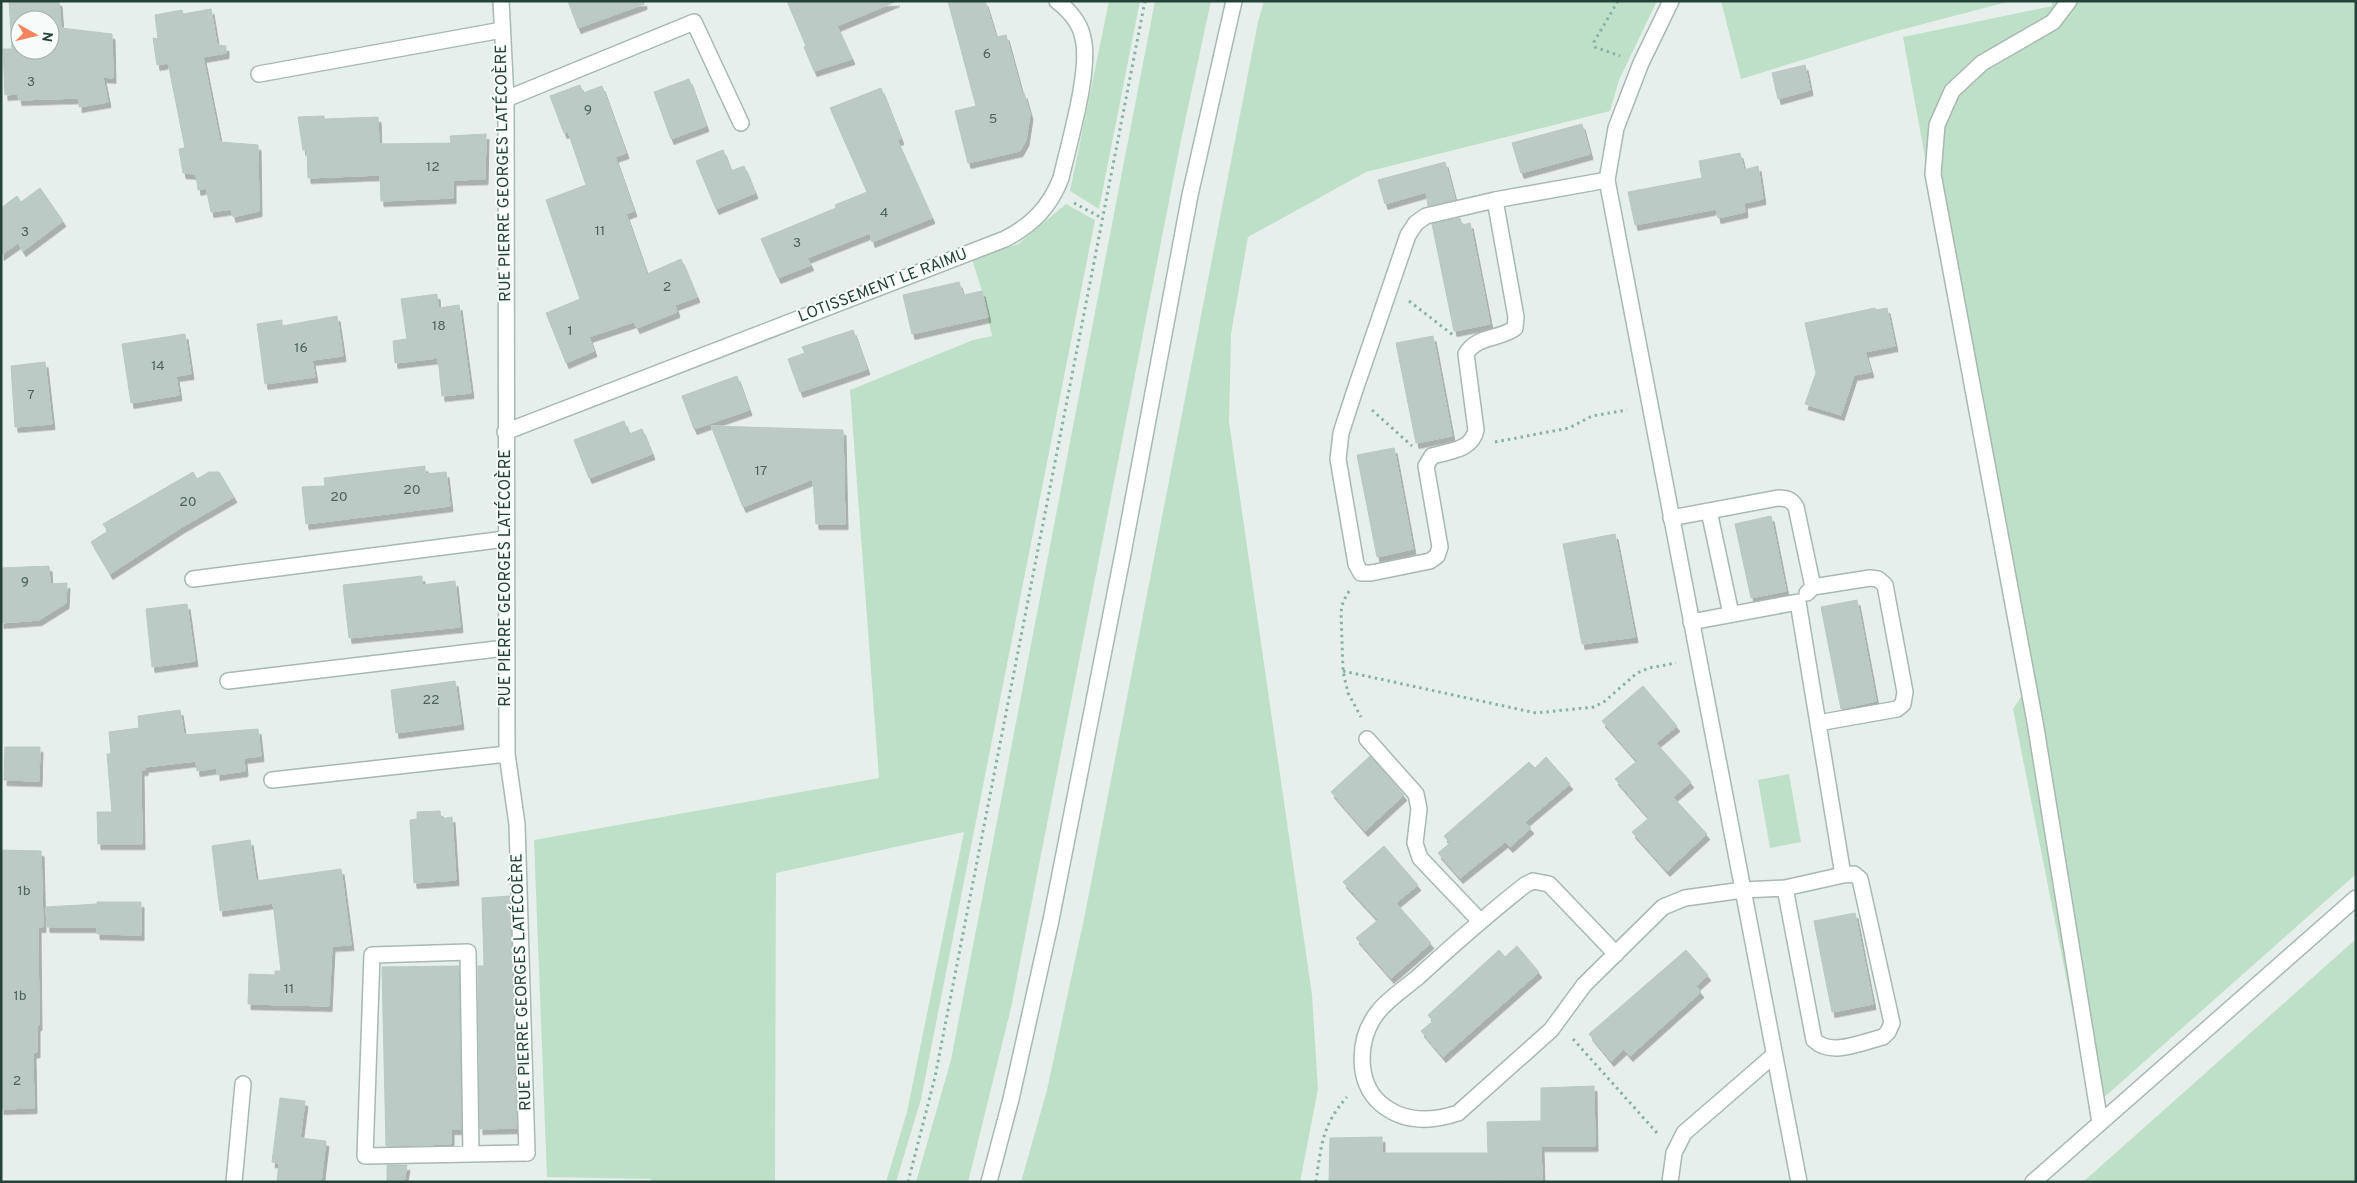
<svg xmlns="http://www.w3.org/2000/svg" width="2357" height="1183" viewBox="0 0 2357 1183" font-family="Overpass,sans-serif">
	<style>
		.green { fill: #bfe0c8 }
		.building { fill: #bbcac4; stroke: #b8c9c2; fill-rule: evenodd; filter: url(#shadow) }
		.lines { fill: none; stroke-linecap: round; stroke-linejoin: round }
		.service-casing { stroke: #a8b8b2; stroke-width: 18 }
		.minor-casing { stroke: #a8b8b2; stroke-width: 18 }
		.tertiary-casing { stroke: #a8b8b2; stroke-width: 18 }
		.path { stroke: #86b3a5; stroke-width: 3; stroke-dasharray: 2.5 4; stroke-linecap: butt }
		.service { stroke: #fff; stroke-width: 15 }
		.minor { stroke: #fff; stroke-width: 15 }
		.tertiary { stroke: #fff; stroke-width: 15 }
		.labels { text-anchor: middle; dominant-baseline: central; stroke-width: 4; stroke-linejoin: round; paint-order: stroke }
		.number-label { font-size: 14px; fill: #4a645c }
		.street-label { font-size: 16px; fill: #24423a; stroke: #f7fbf9 }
	</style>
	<defs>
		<filter id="shadow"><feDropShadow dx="3" dy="5.5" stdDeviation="0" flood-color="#0004"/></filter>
	</defs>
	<rect width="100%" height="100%" fill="#e6efeb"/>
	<!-- green -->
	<path class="green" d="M1109,1H1140L1099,209L1070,191Z
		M1155,1H1211L1181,140L1011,1008L968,1182H916L951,1060Z
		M1264,1H1657L1619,80L1610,111L1366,172L1248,237L1231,334L1229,422L1312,995L1318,1089L1300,1182H1021L1047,1090L1085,914L1258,22Z
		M1721,1H2011L1889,33L1741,79Z
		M2052,1H2356V874L2092,1108L2013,709L2023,694L1903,37L2052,6Z
		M1066,204L1095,220L921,1099L896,1182H886L907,1112L964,832L776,873L775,1182H651V1179L547,1177L534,840L879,778L850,390L973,340L992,336L982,291L972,259L1018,244Z
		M1789,774L1801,842L1770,848L1758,780Z
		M2356,939V1182H2083Z"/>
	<!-- building -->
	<path class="building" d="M9,1H59L61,28L112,34L113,78L103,77L108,102L79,107V98L19,100L18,94L5,95L3,49H12ZM20,20H50V50H20Z
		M568,1H644V4L578,28Z
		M787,1H897L837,26L852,59L814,71L804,47L806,46Z
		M948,1H985L996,37L1006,35L1022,94L1024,93L1030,114L1026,140L1020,151L968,163L955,111L976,106Z
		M211,9L217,45L226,46V53L203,57L220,142L258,145L259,211L233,217L231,209L211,212L206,188L198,190L196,174L183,173L179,149L185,148L168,63L157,65L153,38L158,39L155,15L182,10L183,14Z
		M1805,65L1810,90L1778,99L1772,73Z
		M689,79L706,126L671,139L654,92Z
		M580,85L583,93L602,86L626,153L615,157L634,211L626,214L647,274L681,259L697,297L675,305L677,312L637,328L634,322L589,337L594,351L566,363L546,313L580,299L546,200L586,185L568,132L564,133L550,96Z
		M881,88L901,139L897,140L932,218L872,242L870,233L807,258L811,265L778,278L761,239L836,208L835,205L867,192L830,108Z
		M324,116V119L378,117L379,144L451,143L450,136L486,134L485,179L453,180V198L381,201L380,175L308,178L307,150H303L298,117Z
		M1582,124L1590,154L1521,173L1512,143Z
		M723,150L731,171L744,166L755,193L716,209L696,161Z
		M1740,153L1744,170L1758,166L1763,199L1744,203L1745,212L1718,218L1716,209L1635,225L1628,192L1702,178L1699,161Z
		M1445,162L1455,200L1428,206L1426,192L1385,204L1378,180Z
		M40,188L63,221L23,251L18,243L1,255V208L17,196L21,202Z
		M1460,218L1462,225L1470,223L1490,324L1454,331L1432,224Z
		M959,282L963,295L982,291L988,317L912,334L903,295Z
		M437,294L438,308L459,305L471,393L442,396L438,358L395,363L393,341L407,339L401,299Z
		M1875,308L1876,310L1887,308L1895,346L1865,352L1871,372L1854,375L1841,415L1805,404L1816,373L1805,323Z
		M337,316L343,356L312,360L315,377L265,384L257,324L282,320V326Z
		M853,330L867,369L800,392L788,359L805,353L802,347Z
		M185,334L191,374L176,376L179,395L131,403L122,344Z
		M1433,336L1452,436L1416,443L1396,343Z
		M45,362L52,424L15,427L11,366Z
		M737,376L749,410L694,429L682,396Z
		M624,421L629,434L642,429L652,454L589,478L574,440Z
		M711,426L843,430L845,524H816L813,479L743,507Z
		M1394,448L1413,549L1377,557L1357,455Z
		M425,466V474L446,472L450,506L306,524L302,487L325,486L324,478Z
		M193,472L197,479L209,472H219L234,497L182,527L110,574L91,542L108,531L103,524Z
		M1771,516L1786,591L1751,598L1735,524Z
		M1615,534L1635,637L1582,644L1563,544Z
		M49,566L50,584L67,583L66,603L39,620L1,623V568Z
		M422,576V585L455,581L460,627L349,638L343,585Z
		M1857,600L1876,701L1841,709L1821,607Z
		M187,604L195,661L152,667L146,609Z
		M455,681L461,724L396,733L391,690Z
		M1643,686L1677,726L1656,743L1691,782L1673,797L1707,834L1667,871L1632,832L1649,818L1615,779L1637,761L1602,721Z
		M180,710L184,735L258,729L261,756L244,758L245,771L217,775V768L197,771L196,761L145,767V770H141L142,844H98L97,812H112L107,754H111L109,732L139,728L138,716Z
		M5,747H40L39,781L4,780Z
		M1370,756L1404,795L1365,831L1331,792Z
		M1546,757L1570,784L1525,822L1531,828L1510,847L1505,842L1460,878L1438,853L1450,843L1444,836L1529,762L1535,768Z
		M440,811L441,819L452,817L456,880L414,883L410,820L417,819V812Z
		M250,840L256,881L341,869L351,945L332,946L329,1006L248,1004L249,974L275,975V971H281L273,903L220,911L212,846Z
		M1384,846L1418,885L1396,903L1431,943L1391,978L1356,938L1378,920L1343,882Z
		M1,850L41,851L43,927H38L39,1025H37V1052L33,1053L34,1108L1,1109Z
		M510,896L517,1128L480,1129L478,966H484L482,898Z
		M97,902H141V935L97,934V927H47L46,907L97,904Z
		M1855,913L1873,1004L1832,1012L1814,921Z
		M1517,946L1539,972L1443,1057L1421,1031L1433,1021L1428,1015L1499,950L1505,957Z
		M1686,950L1708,975L1696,986L1701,992L1630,1056L1624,1049L1611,1061L1589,1034Z
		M459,966L461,1129H451V1144L386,1146L382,967Z
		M1594,1086L1595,1146H1541L1542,1180L1329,1182L1330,1138L1382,1137V1153H1488L1487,1122L1541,1121V1088Z
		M280,1098L305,1101L300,1138L326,1141L321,1182H277L279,1163L272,1162Z
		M387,1165H407L404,1182H387Z"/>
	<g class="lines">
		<!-- service casing -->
		<g class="service-casing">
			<path id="service" d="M2069,1L2053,22L1982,63L1952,91L1937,125L1933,174L2035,722L2100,1123
				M1495,200L1516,317L1515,328C1499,340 1477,335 1466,354L1476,430C1472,450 1450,451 1432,456L1426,466L1440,547L1437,556L1430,561L1371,573H1361L1356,564L1338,459L1341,433L1354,393L1408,235L1416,223L1426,216L1495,200L1607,180
				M1709,511L1731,614
				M1671,518L1778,498C1786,498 1791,499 1796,507L1813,587L1807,593
				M1813,587L1870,578L1878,579L1885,585L1905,692L1903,704L1897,709L1818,723
				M1691,622L1798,602L1843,875L1785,888L1743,890
				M1367,739L1416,794L1419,809L1415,843L1420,858L1480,921
				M1785,888L1814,1040C1831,1057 1862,1042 1883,1037L1888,1032L1892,1023L1860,879L1854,874L1843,875
				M471,1154L468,952L372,955L365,1156L527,1153
				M1670,1182L1674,1153L1684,1133L1774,1055
				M2033,1182L2356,898"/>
		</g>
		<!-- minor casing -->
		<g class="minor-casing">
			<path id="minor" d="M501,1L506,99L507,754L517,824L527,1153
				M1671,1L1641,63L1616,128L1607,180L1799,1182
				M259,74L502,30
				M506,99L694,22L741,123
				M505,432L1005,239C1032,225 1050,207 1061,178C1069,143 1091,70 1083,38C1080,22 1070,11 1057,1
				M193,579L505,539
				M228,681L505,648
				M272,780L507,754
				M1616,954L1549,884L1533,881L1525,885C1488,914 1453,945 1418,977C1405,988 1388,999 1378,1012C1358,1037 1355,1080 1380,1103C1403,1123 1431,1122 1458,1113L1551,1030L1584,985L1663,907L1685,898L1743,890
				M234,1182L243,1084"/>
		</g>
		<!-- tertiary casing -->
		<g class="tertiary-casing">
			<path id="tertiary" d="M989,1182L1011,1099L1051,920L1124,548L1190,195L1234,1"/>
		</g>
		<!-- path -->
		<path class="path" d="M1618,1L1594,42L1595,47L1620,56
			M1074,203L1102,218
			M1409,301L1453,335
			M1372,410L1412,446
			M1495,442L1569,428L1592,416L1627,410
			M1349,591L1343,602L1341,612L1343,671L1348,693L1361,717
			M1343,671L1536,713L1594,707L1605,701L1637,673L1649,668L1676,663
			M1573,1039L1657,1133
			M908,1182L935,1077L1145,1
			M1316,1182C1321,1146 1322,1125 1347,1097"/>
		<!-- service -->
		<use href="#service" class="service"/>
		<!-- minor -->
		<use href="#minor" class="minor"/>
		<!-- tertiary -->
		<use href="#tertiary" class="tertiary"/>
	</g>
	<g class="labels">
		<!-- number labels -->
		<g class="number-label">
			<text x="987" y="54">6</text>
			<text x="31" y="82">3</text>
			<text x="588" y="110">9</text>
			<text x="993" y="119">5</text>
			<text x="433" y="167">12</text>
			<text x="884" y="213">4</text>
			<text x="600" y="231">11</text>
			<text x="25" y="232">3</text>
			<text x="797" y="243">3</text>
			<text x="667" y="287">2</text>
			<text x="439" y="326">18</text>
			<text x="570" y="331">1</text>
			<text x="301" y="348">16</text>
			<text x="158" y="366">14</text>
			<text x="31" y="395">7</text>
			<text x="761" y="471">17</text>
			<text x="412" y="490">20</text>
			<text x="339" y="497">20</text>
			<text x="188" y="502">20</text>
			<text x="25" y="582">9</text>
			<text x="431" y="700">22</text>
			<text x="24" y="891">1b</text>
			<text x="289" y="989">11</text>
			<text x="20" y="996">1b</text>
			<text x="17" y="1081">2</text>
		</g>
		<!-- street labels -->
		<g class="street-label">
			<text transform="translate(504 173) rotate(-91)">RUE PIERRE GEORGES LATÉCOÈRE</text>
			<text transform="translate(883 286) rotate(-21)">LOTISSEMENT LE RAIMU</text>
			<text transform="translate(506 578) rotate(-90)">RUE PIERRE GEORGES LATÉCOÈRE</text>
			<text transform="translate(522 982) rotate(-92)">RUE PIERRE GEORGES LATÉCOÈRE</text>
		</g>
	</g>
	<!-- border -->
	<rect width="2357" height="1183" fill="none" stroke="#24423a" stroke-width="5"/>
	<!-- north arrow -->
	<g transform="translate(35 35) rotate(98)"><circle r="24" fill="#f7fbf9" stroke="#a3b1ad"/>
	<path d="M0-4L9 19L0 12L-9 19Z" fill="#f4845f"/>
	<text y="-8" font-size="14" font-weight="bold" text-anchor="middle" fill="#24423a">N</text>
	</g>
</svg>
